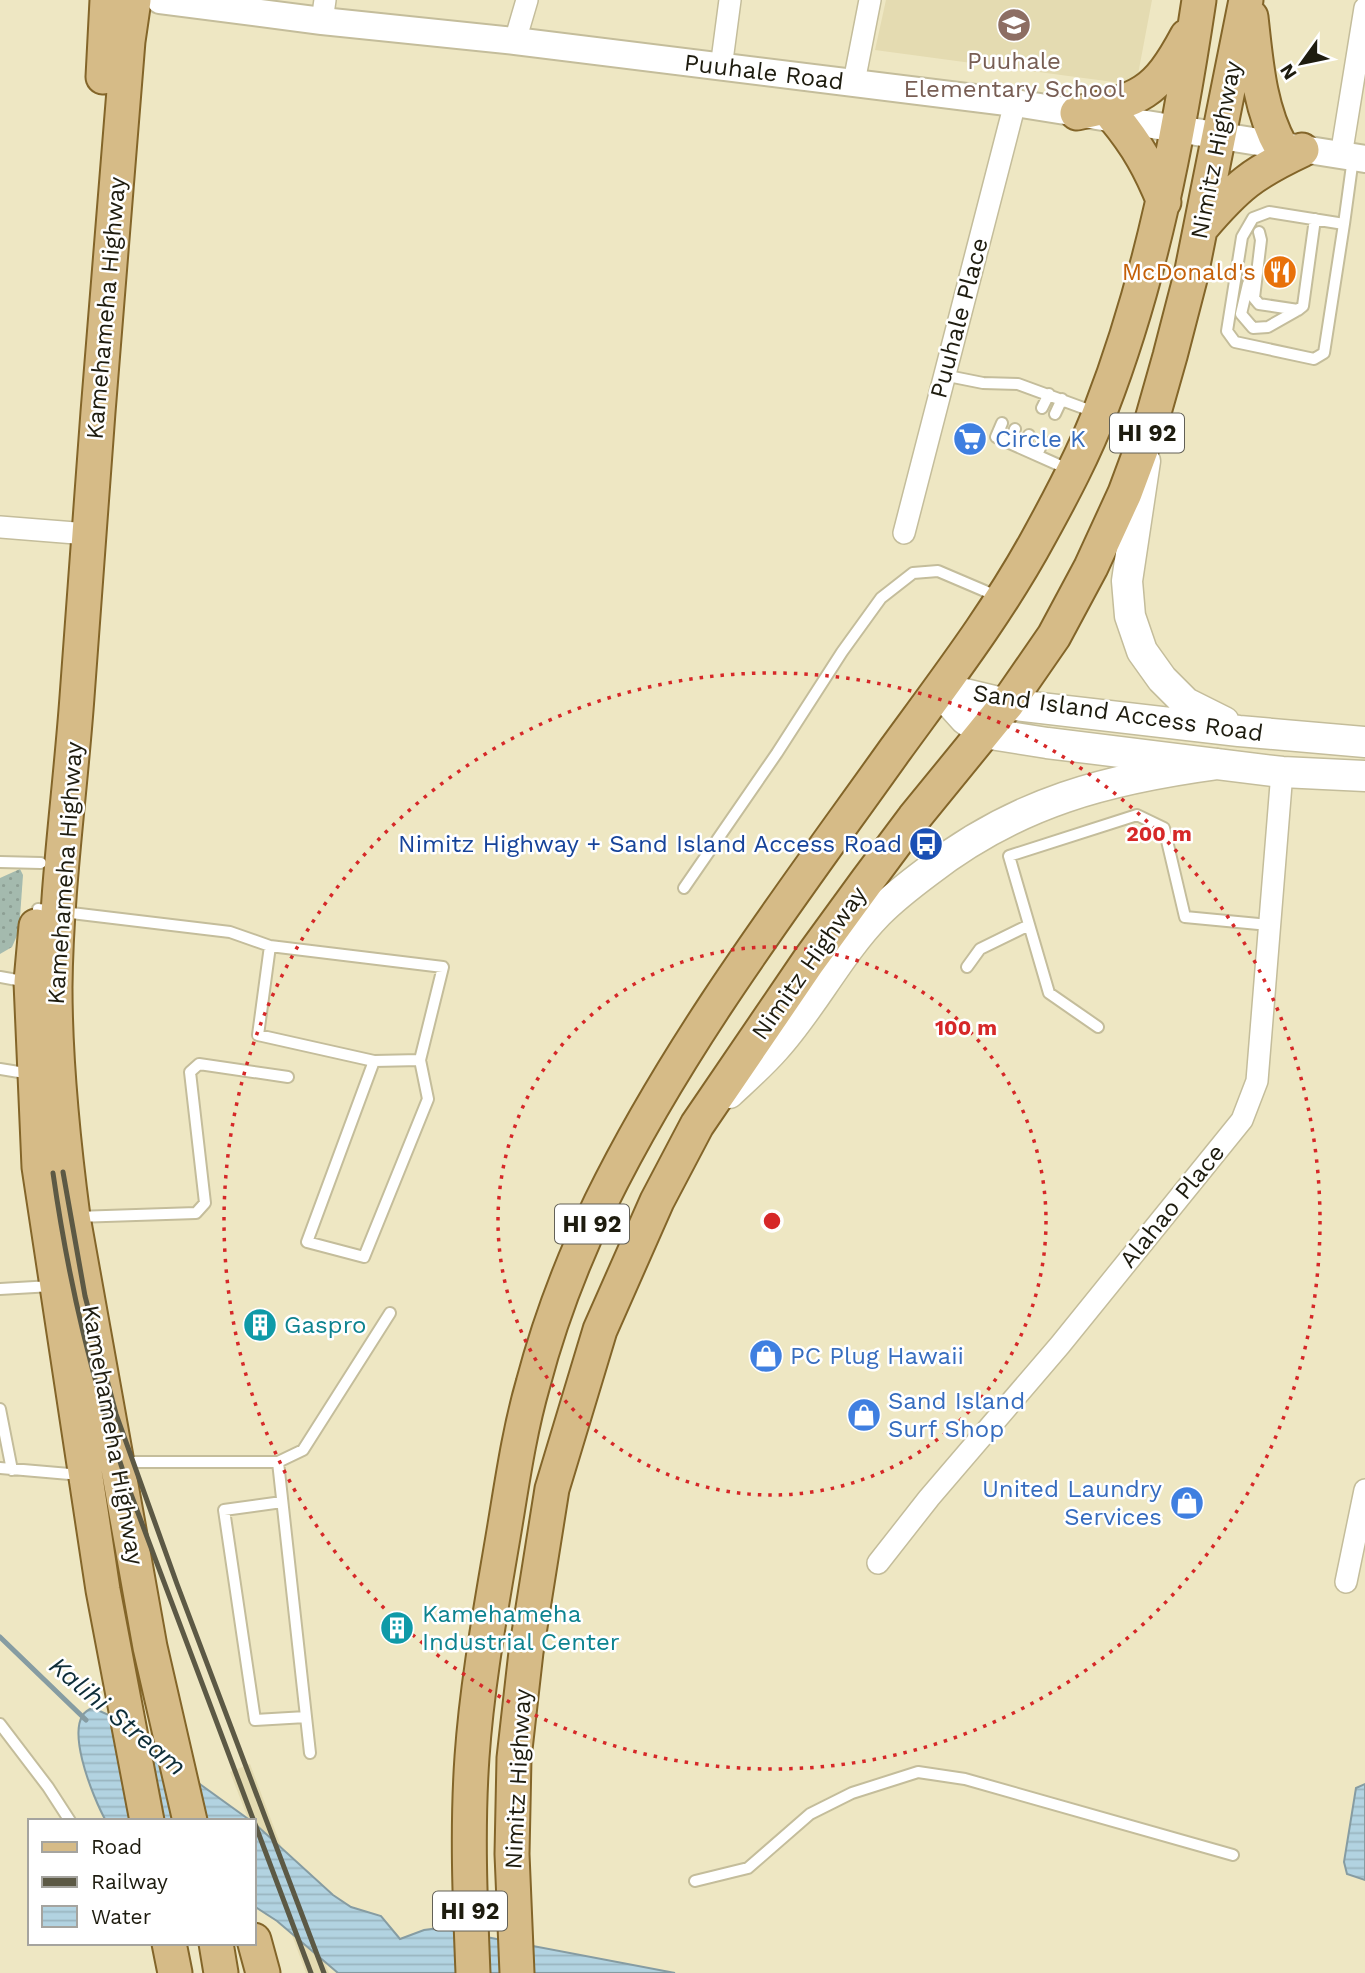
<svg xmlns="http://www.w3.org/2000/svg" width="1365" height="1973" viewBox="0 0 1365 1973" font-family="'Work Sans',sans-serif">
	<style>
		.built { fill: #e4dbb1 }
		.grass { fill: url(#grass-dots) }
		.water { fill: url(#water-rules); stroke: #869ca2; stroke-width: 2 }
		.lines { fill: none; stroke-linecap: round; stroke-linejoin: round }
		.stream { stroke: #869ca2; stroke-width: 5 }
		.service-casing { stroke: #c4bd9b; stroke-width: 14 }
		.minor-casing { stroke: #c4bd9b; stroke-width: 24 }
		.tertiary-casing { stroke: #c4bd9b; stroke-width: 30 }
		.secondary-casing { stroke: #c4bd9b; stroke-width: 33 }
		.primary-casing { stroke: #836529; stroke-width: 37 }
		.service { stroke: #fff; stroke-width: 10 }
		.minor { stroke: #fff; stroke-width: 21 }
		.tertiary { stroke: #fff; stroke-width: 26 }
		.secondary { stroke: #fff; stroke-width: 30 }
		.primary { stroke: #d6bb87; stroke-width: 33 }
		.rail { stroke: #5c5945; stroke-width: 5 }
		.ring { fill: none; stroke: #d62828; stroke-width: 3.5; stroke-dasharray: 3.5 7 }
		.labels { text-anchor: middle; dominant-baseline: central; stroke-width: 5; stroke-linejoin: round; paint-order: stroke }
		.shield { fill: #fff; stroke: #626057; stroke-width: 2 }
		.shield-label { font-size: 23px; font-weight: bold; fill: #1e1c0f }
		.education-label { font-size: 24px; fill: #785e54; stroke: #fff }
		.street-label { font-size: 24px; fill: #1e1c0f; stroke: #fff }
		.food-label { font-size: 24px; fill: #c56008; stroke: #fff; text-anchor: end }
		.shop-label { font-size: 24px; fill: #366cbe; stroke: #fff; text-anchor: start }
		.transit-label { font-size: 24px; fill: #164399; stroke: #fff; text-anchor: end }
		.culture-label { font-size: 24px; fill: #0d838f; stroke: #fff; text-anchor: start }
		.water-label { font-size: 26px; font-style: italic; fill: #0e2e39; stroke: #fff }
		.centre { fill: #d62828; stroke: #fff; stroke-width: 3.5 }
		.ring-label { font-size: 21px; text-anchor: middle; font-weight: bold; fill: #d62828; stroke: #fff; stroke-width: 5; stroke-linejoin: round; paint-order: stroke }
	</style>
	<defs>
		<pattern id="grass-dots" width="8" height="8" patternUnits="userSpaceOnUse" patternTransform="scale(1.75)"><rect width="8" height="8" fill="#a4baae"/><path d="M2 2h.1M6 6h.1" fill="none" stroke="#8d9f94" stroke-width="1.8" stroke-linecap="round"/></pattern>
		<pattern id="water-rules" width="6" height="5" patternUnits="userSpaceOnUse" patternTransform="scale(1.75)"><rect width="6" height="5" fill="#b2d3e1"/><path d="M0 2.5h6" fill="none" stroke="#99b5c0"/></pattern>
	</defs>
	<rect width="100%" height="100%" fill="#eee7c3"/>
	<!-- built -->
	<path class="built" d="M886,0H1152L1136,85L875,50Z
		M250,1764L329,1973H306L254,1833V1821H249L230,1772Z"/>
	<!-- grass -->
	<path class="grass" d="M20,869L23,875L19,931L12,947L0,954V878Z"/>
	<!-- water -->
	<path class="water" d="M93,1708L111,1716L147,1746L251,1821H106C94,1800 59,1717 93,1708Z
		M1365,1784V1880L1347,1874L1344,1862L1356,1788Z
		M254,1823L333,1895L351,1907L381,1916L400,1939L424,1930L439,1928L675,1973H338L277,1921L254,1906Z"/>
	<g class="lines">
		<!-- stream -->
		<path class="stream" d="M0,1637L86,1720"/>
		<!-- service casing -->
		<g class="service-casing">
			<path id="service" d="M1344,224L1324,353L1314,359L1235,342L1227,331L1242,237L1253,218L1269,212L1344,224L1353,158
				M1259,232L1261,240L1254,298L1259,304L1298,310L1303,306L1315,219
				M1248,284L1241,314L1253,328L1268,327L1298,310
				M943,375L983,383L1018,384L1097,413
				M1042,408L1049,394
				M1055,414L1062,399
				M1002,423L996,437L1070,470
				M1010,443L1015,429
				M1023,449L1029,435
				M1037,455L1043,441
				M0,862L41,863
				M684,888L777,753L842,652L881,598L913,573L938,571L999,597
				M38,909L230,932L270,946L258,1035L374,1061L307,1242L364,1257L428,1099L420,1060L374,1061
				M270,946L443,967L420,1060
				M967,967L980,949L1029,925
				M0,977L28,982
				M1098,1027L1049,993L1009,856L1137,815L1164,828L1185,917L1269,925
				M0,1069L31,1074
				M76,1217L196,1213L205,1203L190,1072L199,1064L288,1077
				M0,1289L52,1286
				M0,1409L12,1470
				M122,1462H278L303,1450L390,1313
				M278,1462L310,1753
				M0,1468L81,1475
				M282,1502L224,1510L255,1720L306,1717
				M0,1724L48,1787L70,1821
				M695,1881L748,1868L810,1814L852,1793L918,1772L965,1779L1233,1855"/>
		</g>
		<!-- minor casing -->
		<g class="minor-casing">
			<path id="minor" d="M322,21L325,0
				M515,41L527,0
				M721,68L730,0
				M854,82L870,0
				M1341,156L1365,8
				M0,527L88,534
				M904,533L1015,103
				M878,1563L929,1498L1060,1345L1242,1120L1257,1081L1282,772
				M1346,1582L1365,1490"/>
		</g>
		<!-- tertiary casing -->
		<g class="tertiary-casing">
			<path id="tertiary" d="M160,0L322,21L515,41L1015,103L1365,159"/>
		</g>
		<!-- secondary casing -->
		<g class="secondary-casing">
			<path id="secondary" d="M1145,461L1127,581L1130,616L1142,651L1162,679L1186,703L1224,722
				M940,688L946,698L965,719L984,733L1047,743L1282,772L1365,776
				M940,688L1007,704L1239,731L1365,742
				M729,1093C745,1078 761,1064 775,1048C813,1006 838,954 878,913C893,898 911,884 927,872C1017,802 1107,779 1218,764"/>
		</g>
		<!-- primary casing -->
		<g class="primary-casing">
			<path id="primary" d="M134,0L128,41C110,260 92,478 77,697C70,794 56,890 55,987C55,1064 63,1141 73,1217L150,1647L190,1821
				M1251,17C1256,61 1259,108 1281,147
				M103,77L107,0
				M1077,113C1140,100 1156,94 1187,36
				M1114,117C1138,146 1150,168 1164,202
				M1202,227C1237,186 1253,173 1302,150
				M36,926L31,982L39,1167L103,1590L147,1821
				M254,1940L263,1973
				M169,1943L175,1973
				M216,1943L221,1973
				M473,1973C470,1901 467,1829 472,1757C477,1685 490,1614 502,1543C511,1491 518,1436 533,1384C549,1323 573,1260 601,1202C680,1041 791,896 895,750C946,680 999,611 1040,535C1062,495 1085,452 1101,409C1152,277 1178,140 1199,0
				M517,1973L512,1854L514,1758L526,1652L552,1489L600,1330L657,1201L697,1125L808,962L867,881L914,818L1007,704L1054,636L1091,567L1125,493L1151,423L1170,356L1191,275L1246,0"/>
		</g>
		<!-- service -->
		<use href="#service" class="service"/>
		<!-- minor -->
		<use href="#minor" class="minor"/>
		<!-- tertiary -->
		<use href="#tertiary" class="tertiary"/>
		<!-- secondary -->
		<use href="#secondary" class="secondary"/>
		<!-- primary -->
		<use href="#primary" class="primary"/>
		<!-- rail -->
		<path class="rail" d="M63,1172L85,1296L116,1414L177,1584L324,1973
			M53,1173C69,1285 92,1381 129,1489L311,1973"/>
	</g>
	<!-- distance rings -->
	<g class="ring">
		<circle cx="772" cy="1221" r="274"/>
		<circle cx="772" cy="1221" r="548"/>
	</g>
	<!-- icons -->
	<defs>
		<g id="school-disc" transform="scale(1.75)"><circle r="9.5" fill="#8d6e63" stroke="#fff"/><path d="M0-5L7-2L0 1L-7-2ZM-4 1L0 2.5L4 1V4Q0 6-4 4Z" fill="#fff"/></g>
		<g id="restaurant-disc" transform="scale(1.75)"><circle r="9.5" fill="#e8710a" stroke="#fff"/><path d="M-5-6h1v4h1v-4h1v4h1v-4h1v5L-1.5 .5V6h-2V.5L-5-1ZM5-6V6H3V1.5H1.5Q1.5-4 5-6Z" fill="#fff"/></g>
		<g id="supermarket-disc" transform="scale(1.75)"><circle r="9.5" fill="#3f7fe0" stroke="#fff"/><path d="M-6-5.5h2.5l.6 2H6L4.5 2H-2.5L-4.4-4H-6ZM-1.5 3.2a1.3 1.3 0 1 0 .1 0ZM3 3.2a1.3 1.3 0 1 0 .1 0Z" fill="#fff"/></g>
		<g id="bus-disc" transform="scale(1.75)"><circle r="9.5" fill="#1a4fb4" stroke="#fff"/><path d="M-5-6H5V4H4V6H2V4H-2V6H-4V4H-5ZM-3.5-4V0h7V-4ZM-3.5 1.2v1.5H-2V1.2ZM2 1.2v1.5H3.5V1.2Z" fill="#fff"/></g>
		<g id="building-disc" transform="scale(1.75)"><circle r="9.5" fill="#0f9aa8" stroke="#fff"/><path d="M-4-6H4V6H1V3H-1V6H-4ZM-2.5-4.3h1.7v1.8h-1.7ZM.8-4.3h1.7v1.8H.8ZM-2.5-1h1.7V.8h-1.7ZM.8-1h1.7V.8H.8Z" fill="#fff"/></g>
		<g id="shop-disc" transform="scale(1.75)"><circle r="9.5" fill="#3f7fe0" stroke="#fff"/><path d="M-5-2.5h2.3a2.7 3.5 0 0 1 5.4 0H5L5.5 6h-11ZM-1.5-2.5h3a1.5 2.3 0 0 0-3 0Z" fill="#fff"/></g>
	</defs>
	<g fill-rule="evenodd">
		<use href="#school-disc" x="1014" y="25"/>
		<use href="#restaurant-disc" x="1280" y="272"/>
		<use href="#supermarket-disc" x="970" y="439"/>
		<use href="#bus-disc" x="926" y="844"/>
		<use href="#building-disc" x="260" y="1325"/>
		<use href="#shop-disc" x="766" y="1356"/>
		<use href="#shop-disc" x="864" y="1415"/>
		<use href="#shop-disc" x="1187" y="1503"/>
		<use href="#building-disc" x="397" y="1628"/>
	</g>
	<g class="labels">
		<!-- shield labels -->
		<g class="shield">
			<rect x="1110" y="413.5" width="74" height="39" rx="5"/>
			<rect x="555" y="1204.5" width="74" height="39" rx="5"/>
			<rect x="433" y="1891.5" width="74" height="39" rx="5"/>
		</g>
		<g class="shield-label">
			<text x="1147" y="433">HI 92</text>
			<text x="592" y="1224">HI 92</text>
			<text x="470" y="1911">HI 92</text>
		</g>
		<!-- education labels -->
		<g class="education-label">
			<text x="1014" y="61">Puuhale<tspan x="1014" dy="28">Elementary School</tspan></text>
		</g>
		<!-- street labels -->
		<g class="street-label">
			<text transform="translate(764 72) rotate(7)">Puuhale Road</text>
			<text transform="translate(1216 150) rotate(-79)">Nimitz Highway</text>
			<text transform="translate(106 308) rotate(-85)">Kamehameha Highway</text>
			<text transform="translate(959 318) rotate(-75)">Puuhale Place</text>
			<text transform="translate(1118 713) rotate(8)">Sand Island Access Road</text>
			<text transform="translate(65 873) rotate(-86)">Kamehameha Highway</text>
			<text transform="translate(809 963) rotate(-55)">Nimitz Highway</text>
			<text transform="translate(1172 1206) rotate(-51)">Alahao Place</text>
			<text transform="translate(113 1435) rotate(80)">Kamehameha Highway</text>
			<text transform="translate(518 1779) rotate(-87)">Nimitz Highway</text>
		</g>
		<!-- food labels -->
		<g class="food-label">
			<text x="1256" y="272">McDonald's</text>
		</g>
		<!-- shop labels -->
		<g class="shop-label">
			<text x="995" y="439">Circle K</text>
			<text x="790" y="1356">PC Plug Hawaii</text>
			<text x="888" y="1401">Sand Island<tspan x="888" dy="28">Surf Shop</tspan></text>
			<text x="1162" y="1489" text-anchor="end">United Laundry<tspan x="1162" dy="28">Services</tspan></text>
		</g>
		<!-- transit labels -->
		<g class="transit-label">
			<text x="902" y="844">Nimitz Highway + Sand Island Access Road</text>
		</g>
		<!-- culture labels -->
		<g class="culture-label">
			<text x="284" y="1325">Gaspro</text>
			<text x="422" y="1614">Kamehameha<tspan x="422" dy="28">Industrial Center</tspan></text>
		</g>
		<!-- water labels -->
		<g class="water-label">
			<text transform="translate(118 1716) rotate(40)">Kalihi Stream</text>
		</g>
	</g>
	<circle cx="772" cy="1221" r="10" class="centre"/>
	<g class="ring-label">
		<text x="1159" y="841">200 m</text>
		<text x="966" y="1035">100 m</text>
	</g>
	<!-- legend -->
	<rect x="28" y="1819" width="228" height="126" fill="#ffffff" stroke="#a5a49f" stroke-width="2"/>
	<rect x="42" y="1842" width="35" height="10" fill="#d6bb87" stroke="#a5a49f" stroke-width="2"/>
	<text x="91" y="1854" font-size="21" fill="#1e1c0f">Road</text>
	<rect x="42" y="1877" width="35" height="10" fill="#5c5945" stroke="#a5a49f" stroke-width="2"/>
	<text x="91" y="1889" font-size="21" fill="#1e1c0f">Railway</text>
	<rect x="42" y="1906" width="35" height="21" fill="url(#water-rules)" stroke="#a5a49f" stroke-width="2"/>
	<text x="91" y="1924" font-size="21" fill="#1e1c0f">Water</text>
	<!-- north arrow -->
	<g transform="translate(1302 63) rotate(237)" stroke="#ffffff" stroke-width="5" paint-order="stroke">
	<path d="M0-5L12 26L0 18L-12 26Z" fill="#1e1c0f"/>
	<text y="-10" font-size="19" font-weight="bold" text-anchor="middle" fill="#1e1c0f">N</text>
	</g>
</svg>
